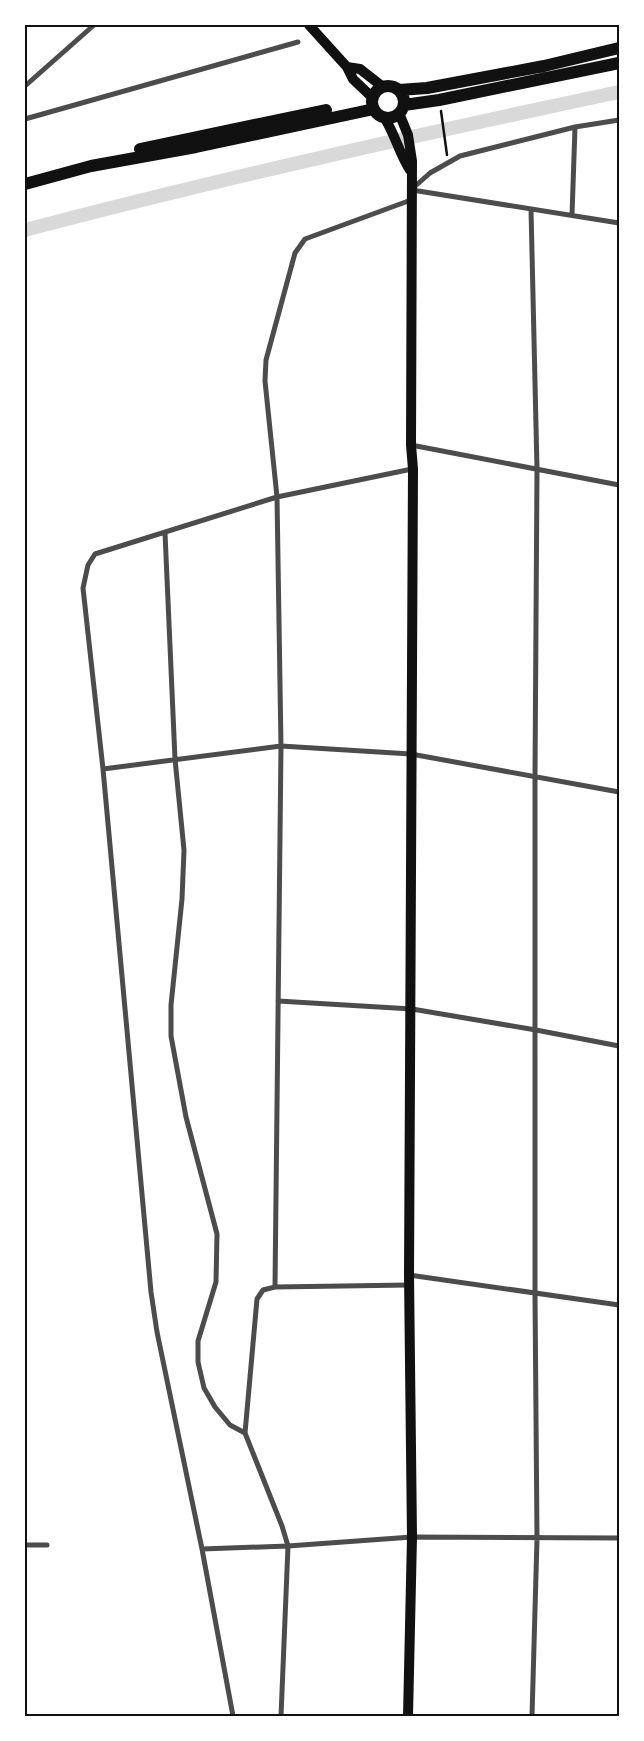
<svg xmlns="http://www.w3.org/2000/svg" width="644" height="1741" viewBox="0 0 644 1741" font-family="Overpass,sans-serif">
	<style>
		.lines { fill: none; stroke-linecap: round; stroke-linejoin: round }
		.canal { stroke: #d9d9d9; stroke-width: 14 }
		.path { stroke: #111; stroke-width: 2.5 }
		.minor { stroke: #4c4c4c; stroke-width: 5 }
		.secondary { stroke: #111; stroke-width: 10 }
		.primary { stroke: #111; stroke-width: 12 }
		.neatline { fill: none; stroke: #111; stroke-width: 2 }
	</style>
	<rect width="100%" height="100%" fill="#fff"/>
	<g class="lines">
		<!-- canal -->
		<path class="canal" d="M25,230C222,178 420,134 619,92"/>
		<!-- path -->
		<path class="path" d="M441,111L447,155"/>
		<!-- minor -->
		<path class="minor" d="M25,86L94,25
			M25,119L298,42
			M413,188L430,173L460,156L575,127L619,120
			M412,190L619,223
			M531,209L537,469L535,776V1294L537,1539L532,1716
			M572,215L575,127
			M411,445L619,485
			M165,533L175,759L184,850L182,899L171,1005V1036L186,1117L217,1234L216,1282L198,1341V1362L204,1388L215,1407L230,1425L245,1433
			M103,769L281,746L411,754L619,792
			M278,1001L412,1009L536,1030L619,1046
			M409,1275L619,1305
			M275,1287L409,1285
			M25,1545H47
			M202,1549L288,1546L412,1537L619,1538
			M233,1716L202,1549L157,1332L151,1292L103,769L83,588L88,565L95,554L277,497L412,469
			M281,1716L288,1546L282,1526L245,1433L257,1299L263,1290L275,1287L281,746L277,497L265,381L266,360L295,253L305,239L411,200"/>
		<!-- secondary -->
		<path class="secondary" d="M309,25L347,67L353,79L373,98
			M347,67L360,69L383,87
			M399,113L408,135L412,161L411,445L413,469L409,1275L412,1537L408,1716
			M384,117C395,134 399,153 410,170"/>
		<!-- primary -->
		<path class="primary" d="M372 102a16 16 0 1 1 32 0a16 16 0 1 1-32 0Z
			M399,90L427,88L544,66L619,48
			M404,105L439,100L619,63
			M140,149L326,110
			M25,184L91,166L196,147L374,109"/>
	</g>
	<!-- border -->
	<rect width="644" height="1741" fill="none" stroke="#ffffff" stroke-width="52"/>
	<rect x="26" y="26" width="592" height="1689" class="neatline"/>
</svg>
